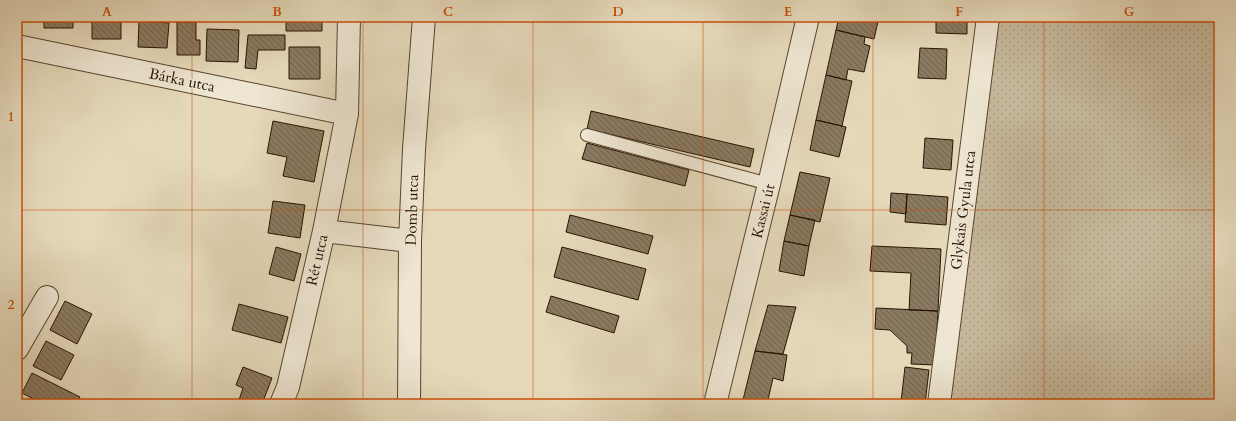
<svg xmlns="http://www.w3.org/2000/svg" width="1236" height="421" viewBox="0 0 1236 421" font-family="Cardo,serif">
	<style>
		.grass { fill: url(#grass-dots); stroke: #76654d }
		.building { fill: url(#building-back-hatch); stroke: #281300 }
		.lines { fill: none; stroke-linecap: round; stroke-linejoin: round }
		.lane-casing { stroke: #57442e; stroke-width: 14 }
		.street-casing { stroke: #57442e; stroke-width: 24 }
		.lane { stroke: #eee6d2; stroke-width: 12 }
		.street { stroke: #eee6d2; stroke-width: 22 }
		.grid { fill: none; stroke: #cb4e0a; stroke-width: 1; stroke-opacity: 0.55 }
		.labels { text-anchor: middle; dominant-baseline: central; stroke-width: 3; stroke-linejoin: round; paint-order: stroke }
		.street-label { font-size: 15px; fill: #281300; stroke: #eee6d2 }
		.neatline { fill: none; stroke: #cb4e0a; stroke-width: 1.5 }
		.grid-label { font-size: 13px; text-anchor: middle; font-weight: bold; fill: #cb4e0a }
	</style>
	<defs>
		<pattern id="grass-dots" width="8" height="8" patternUnits="userSpaceOnUse"><rect width="8" height="8" fill="#c5b79a"/><path d="M2 2h.1M6 6h.1" fill="none" stroke="#a99c83" stroke-width="1.8" stroke-linecap="round"/></pattern>
		<pattern id="building-back-hatch" width="6" height="6" patternUnits="userSpaceOnUse"><rect width="6" height="6" fill="#8a7a61"/><path d="M-1 5l2 2M0 0l6 6M5-1l2 2" fill="none" stroke="#71634e"/></pattern>
	</defs>
	<rect width="100%" height="100%" fill="#e5d9ba"/>
	<filter id="stains"><feTurbulence type="fractalNoise" baseFrequency=".005" numOctaves="4"/><feColorMatrix values="0 0 0 0 .2 0 0 0 0 .09 0 0 0 0 .02 0 0 0 .5 -.17"/></filter>
	<radialGradient id="worn" r=".72"><stop offset=".6" stop-color="#630" stop-opacity="0"/><stop offset="1" stop-color="#630" stop-opacity=".3"/></radialGradient>
	<!-- grass -->
	<path class="grass" d="M984,17H1219V404H934Z"/>
	<!-- building -->
	<path class="building" d="M44,17H73V28H44Z
		M92,17H121V39H92Z
		M286,17H322V31H286Z
		M839,17H879L874,39L836,30Z
		M936,17H967V34L936,33Z
		M139,21L169,23L167,48L138,47Z
		M177,22H196V40H200V55H177Z
		M207,29L239,30L238,62L206,61Z
		M836,30L865,37L864,44L870,46L864,72L848,69L846,80L826,75Z
		M248,35H285V50H258L256,69L245,68Z
		M289,47H320V79H289Z
		M920,48L947,49L946,79L918,78Z
		M826,75L852,81L842,126L816,120Z
		M591,111L754,149L750,167L587,129Z
		M816,120L846,127L839,157L810,150Z
		M273,121L324,131L314,182L283,176L287,157L267,153Z
		M925,138L953,140L951,170L923,168Z
		M587,143L689,170L685,186L582,159Z
		M800,172L830,178L820,222L790,215Z
		M891,193L907,194L906,214L890,212Z
		M907,194L948,197L946,225L905,222Z
		M273,201L305,205L300,238L268,233Z
		M570,215L653,236L648,254L566,232Z
		M790,215L815,220L809,246L784,241Z
		M784,241L809,246L804,276L779,271Z
		M872,246L941,249L938,311L909,310L911,273L870,271Z
		M276,247L301,254L294,281L269,274Z
		M562,247L646,269L638,300L554,277Z
		M551,296L619,316L614,333L546,312Z
		M65,301L92,314L77,344L50,330Z
		M239,304L288,317L281,343L232,330Z
		M768,305L796,307L783,354L755,351Z
		M876,308L938,311L935,365L911,364L912,353H907V346L890,330L875,329Z
		M46,341L74,355L61,380L33,366Z
		M755,351L787,355L783,381L773,378L767,404H742Z
		M243,367L272,378L262,404H250L239,400L243,388L236,385Z
		M905,367L929,370L925,404L901,402Z
		M32,373L80,397L76,404H43L22,393Z"/>
	<g class="lines">
		<!-- lane casing -->
		<g class="lane-casing">
			<path id="lane" d="M587,135L769,184"/>
		</g>
		<!-- street casing -->
		<g class="street-casing">
			<path id="street" d="M17,46L347,114
				M324,231L410,241
				M17,349L47,297
				M281,404L288,387L324,231L347,114L349,17
				M409,404L410,241L414,149L424,17
				M715,404L769,184L808,17
				M939,404L988,17"/>
		</g>
		<!-- lane -->
		<use href="#lane" class="lane"/>
		<!-- street -->
		<use href="#street" class="street"/>
	</g>
	<!-- grid -->
	<path class="grid" d="M192,17V404M363,17V404M533,17V404M703,17V404M873,17V404M1044,17V404M17,210H1219"/>
	<g class="labels">
		<!-- street labels -->
		<g class="street-label">
			<text transform="translate(182 80) rotate(12)">Bárka utca</text>
			<text transform="translate(412 210) rotate(-88)">Domb utca</text>
			<text transform="translate(963 210) rotate(-83)">Glykais Gyula utca</text>
			<text transform="translate(763 211) rotate(-76)">Kassai út</text>
			<text transform="translate(317 260) rotate(-77)">Rét utca</text>
		</g>
	</g>
	<!-- margin -->
	<rect width="1236" height="421" fill="none" stroke="#e5d9ba" stroke-width="44"/>
	<rect x="22" y="22" width="1192" height="377" class="neatline"/>
	<g class="grid-label">
		<text x="107" y="16">A</text>
		<text x="277" y="16">B</text>
		<text x="448" y="16">C</text>
		<text x="618" y="16">D</text>
		<text x="788" y="16">E</text>
		<text x="959" y="16">F</text>
		<text x="1129" y="16">G</text>
		<text x="11" y="121">1</text>
		<text x="11" y="309">2</text>
	</g>
	<rect width="100%" height="100%" filter="url(#stains)"/>
	<rect width="100%" height="100%" fill="url(#worn)"/>
</svg>
